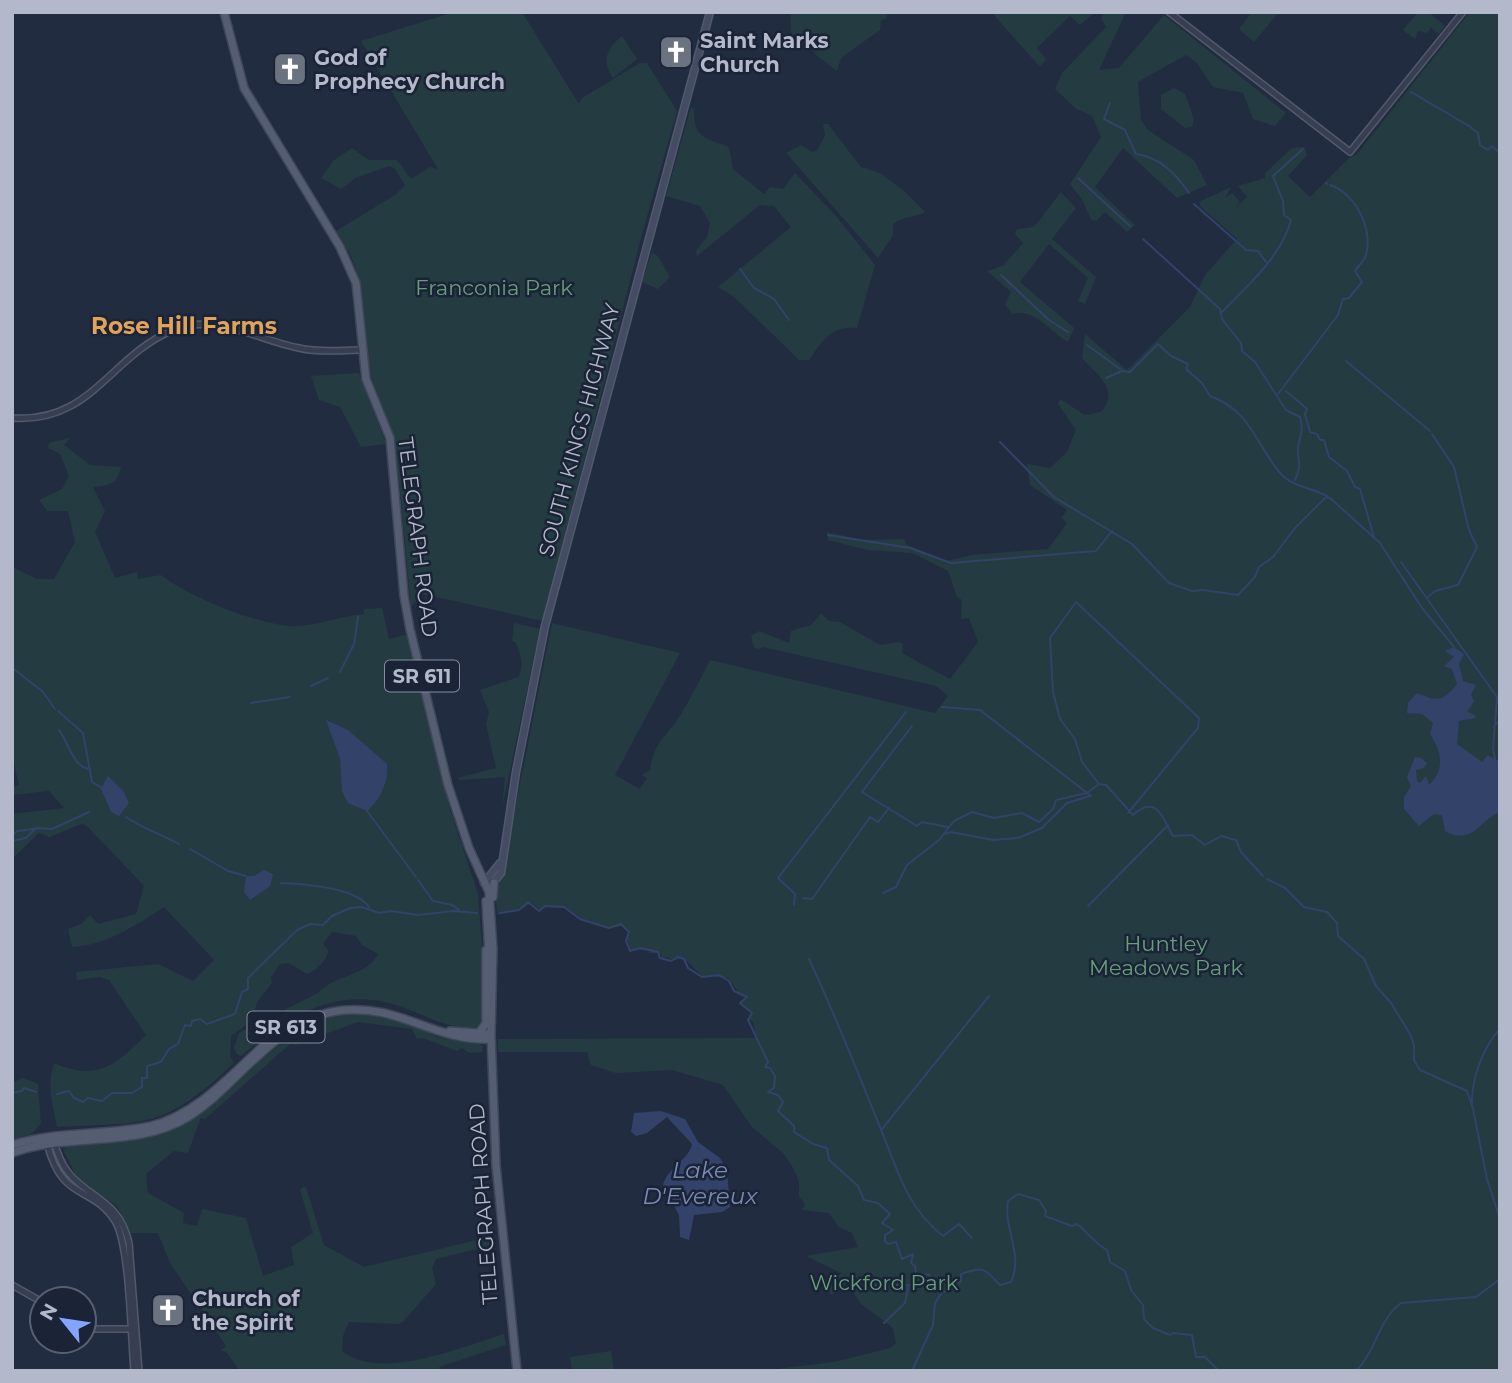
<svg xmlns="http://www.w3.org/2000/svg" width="1512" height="1383" viewBox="0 0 1512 1383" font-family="Montserrat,sans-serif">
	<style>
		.green { fill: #243b42 }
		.water { fill: #334268 }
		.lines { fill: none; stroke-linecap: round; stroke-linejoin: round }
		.stream { stroke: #334268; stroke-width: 2 }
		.tertiary-casing { stroke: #51596b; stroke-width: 8 }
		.secondary-casing { stroke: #51596b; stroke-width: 9 }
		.primary-casing { stroke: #40475a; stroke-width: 10 }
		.tertiary { stroke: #373e51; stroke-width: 5 }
		.secondary { stroke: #444c64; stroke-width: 6 }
		.primary { stroke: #545d71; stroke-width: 7 }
		.labels { text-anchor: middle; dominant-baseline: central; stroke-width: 5; stroke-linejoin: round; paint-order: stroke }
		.shield { fill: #1b2336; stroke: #858c9e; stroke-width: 2 }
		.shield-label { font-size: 19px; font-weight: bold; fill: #b3b9cb }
		.poi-label { font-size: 21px; font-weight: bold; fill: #b3b9cb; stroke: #1b2336; text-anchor: start }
		.park-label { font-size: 21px; fill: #689f7b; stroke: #1b2336 }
		.street-label { font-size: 21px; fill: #b3b9cb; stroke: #1b2336 }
		.neighbourhood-label { font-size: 23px; font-weight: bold; fill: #dfa35a; stroke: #1b2336 }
		.water-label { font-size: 23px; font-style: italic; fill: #788bb6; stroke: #1b2336 }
	</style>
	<rect width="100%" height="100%" fill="#222c41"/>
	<!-- green -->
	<path class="green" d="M454,12H522L579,104L582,98L640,63H647L677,111L641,238L543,621L423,594L411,607L395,439L370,374L360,280L350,254L336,231L395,195L405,185L395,169L390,166L357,177L341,189L321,178L333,161L352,148L369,160H397L411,179L430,167L438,169L361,41Z
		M790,12H888L886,19L881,20L880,30L841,58L837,71L816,55L807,43L792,42Z
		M1095,12L1080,25L1070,16L1037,48L1046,59L1040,67L992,13Z
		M1104,12H1126L1099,70L1119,68L1164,15L1286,113L1275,126L1253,119L1243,93L1213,87L1197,63L1186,55L1138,82L1141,120L1148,130L1194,160L1207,185L1177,198L1123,148L1095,187L1135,225L1127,232L1105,212L1096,221L1091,220L1083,201L1070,184L1101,137L1092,116L1075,108L1055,89L1062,73L1106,27L1101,18Z
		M1252,12H1279L1254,42L1239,29Z
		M1418,12H1428L1445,26L1438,34L1431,27L1427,33L1418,31L1415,39L1403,30Z
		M1470,12H1500V1371H759L834,1362L890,1348L896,1343L893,1328L860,1303L847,1282L832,1295L827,1290L841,1273L806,1256L858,1247L852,1233L839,1227L829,1213L802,1210L805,1204L799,1196V1181L792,1166L783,1153L752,1127L723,1085L672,1070L616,1073L591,1065L587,1052H498V1039L756,1038L753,1022L748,1020L752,1012L740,1003L748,996L739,993L728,978L702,976L684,958L673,960L666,957L663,959L660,953H649L650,949L630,951L627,939L630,934L625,926L609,928L587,922L564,907L553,908L546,905L542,911L531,903L524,908L497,915L495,887L502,875L552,623L680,653L615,775L640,789L647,778L642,775L650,770C654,740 668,736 681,714C692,696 701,678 710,660L935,713L948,696L936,686L763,647L758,649L754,647L751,636L759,631L789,643L791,631L811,625L821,613L829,621L840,622L880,645L899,642L903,644L902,653L950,679L978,642L969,618L961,619L962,600L957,597L948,571L912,553L868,550L828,540L827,532L862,540L904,539L906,544L947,561L971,555L1048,549L1067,523L1061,518L1067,510L1030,485L1027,464L1050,468L1067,452L1076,430L1058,404L1060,399L1085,415L1101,412C1121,389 1096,375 1082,358L1085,334L1127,370L1190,307L1205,275L1237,239L1201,207L1199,202L1231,187L1225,198L1232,193L1240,202L1235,208L1247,197L1238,186L1265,178V173L1292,148L1304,147L1307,155L1288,176L1310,197L1350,157L1357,154Z
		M622,36L637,59L613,78C601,61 607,48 622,36Z
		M1174,88L1185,94L1194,119L1192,127L1185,128L1161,109V95Z
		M691,107L694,109C693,138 705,138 729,147L733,169L764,194L770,187L783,189L795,173L836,216L875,265L857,328C831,325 822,341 809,360H799L733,296L718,287L791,227L774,206L760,205L697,256L696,251L707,237L710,223L700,206L666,196Z
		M823,124H828L861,167L880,173L903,190L925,212C914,218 903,216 893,224V235L878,258L786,153L801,145L812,152L817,150L825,136Z
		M1061,192L1076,208L1052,239L1096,277L1085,304L1078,301L1088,278L1049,244L1020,282L1074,328L1068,342C1049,331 1035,308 1012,314L1005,304L1011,292L987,271L1003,266L1023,243L1015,234L1017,229L1034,227Z
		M652,252L658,256L670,277L658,289L642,282Z
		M359,373L386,444L361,447L340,407L319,400L311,376Z
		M70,438L64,445L90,465L121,467C117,485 110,485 93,487L105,511L95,532L115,578L137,572L138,579L161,575C189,597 252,622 288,626C311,628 340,616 364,614V609L382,608L389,639L408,634L450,809L478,894L485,985V1018L480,1028C449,1030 430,1017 402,1007C337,984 289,1016 241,1056L237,1054L234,1048L239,1033L318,993C335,974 366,977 378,954L362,945L356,936L332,932L323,944L329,951C324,962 319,969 307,974L289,963L280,964L271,977L272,983L257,1002L253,1020L231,1036L230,1056L234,1063C162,1130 149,1122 57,1127C53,1105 46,1085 54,1063C97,1082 116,1065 146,1035L109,980L100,977L77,980L76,972L158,964L193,981L214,960L164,907C137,925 104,946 72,947L68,929L81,924L90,915L98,924L136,914L144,886L86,825L81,824L50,837L39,833L12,859V814L64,808L49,791L12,795V787L19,785L12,755V567L37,579H54L75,542L68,511H47L39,500L62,489L69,476L60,454L48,448L49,443Z
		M514,623L540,629L502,808L505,777L460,780L458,778L496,768L486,724L489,712L480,690L518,677C525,665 520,655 516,643L512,641Z
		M354,1013L409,1022L437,1037L479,1044L483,1046L482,1052L469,1053L462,1048L457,1051L423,1038L417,1039L412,1029L358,1022L296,1045L290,1044L204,1120L201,1117L188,1153L174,1151L146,1174L148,1193L184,1213L183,1223L197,1226L202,1209L246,1218L263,1276L294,1265L291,1247L313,1233L300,1190L303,1187H306L324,1245L364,1267L490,1237L489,1246L436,1259L432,1268L436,1284L403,1322L397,1324L349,1322L343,1336L342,1351C381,1382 461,1347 504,1334L506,1345L439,1367L440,1371H240L227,1353L221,1350L226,1346L170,1263L158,1233H131L117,1206L78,1179L63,1150L70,1143C110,1139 156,1140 190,1119C252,1083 276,1022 354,1013Z
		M23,1078L38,1084L41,1124L31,1134L12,1140V1083Z
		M611,1351L614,1371H572L570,1357Z"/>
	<!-- water -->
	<path class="water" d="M1454,647L1464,654L1459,664L1463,681L1476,685L1471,695L1474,701L1467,712L1475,715V718L1459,721L1457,744L1482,762L1488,755L1500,762V812C1481,818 1473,847 1445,831L1442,815L1434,814L1419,826L1404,809V797L1411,786L1407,777L1415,757L1421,758L1427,763L1424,768L1416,770L1417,781L1420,783L1426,776L1429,785C1446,769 1441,751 1430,734L1433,723L1422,714L1407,713L1408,703L1417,693C1436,701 1442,703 1457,684L1452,669L1444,666L1454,657L1445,651Z
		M326,720L348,730L387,764C389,781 380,801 367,811L348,803L342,791L340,759Z
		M108,776L124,792L129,803L119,816L111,812L101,789Z
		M264,870L273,874L270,886L250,900L244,892L246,876H254Z
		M661,1111L685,1119L698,1142L720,1158L727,1170L730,1207L722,1212L694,1215L689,1240L680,1237L679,1215L663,1185C667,1168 689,1160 692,1144L667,1117L647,1133L636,1136L631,1132L634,1113Z"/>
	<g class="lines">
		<!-- stream -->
		<path class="stream" d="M1411,92L1469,126L1478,133L1480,145L1488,150L1492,146L1500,153
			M1110,103L1104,119L1125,130L1136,154C1160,157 1176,174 1189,193
			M1078,178L1130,226
			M1326,183L1327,184
			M1194,204L1246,250L1258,251L1266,262
			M1143,239L1220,309L1222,319L1241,343L1242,351L1255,362L1286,410L1300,417C1305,435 1297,439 1298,452C1299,464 1301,468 1295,480
			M740,269L754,288L774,299L789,320
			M1001,275L1049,320L1068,332
			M1222,312C1247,286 1281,257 1291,220L1284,215L1283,201L1273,176L1303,149
			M1087,345L1120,369
			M1346,361L1430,431
			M1106,378L1122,371L1130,372L1158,344L1171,356L1188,364L1186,369L1202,383L1210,396C1251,411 1255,443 1280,473C1292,487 1313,488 1327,496
			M1286,391L1307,409L1305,414L1310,432L1317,434L1320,440H1324L1329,457L1347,471L1355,487L1360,489L1374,537
			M1278,394L1338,315L1343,299L1349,298L1362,282L1355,271C1358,266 1362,263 1365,258C1375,232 1356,193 1330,185
			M1000,442L1054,497L1132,544L1169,583L1192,591L1203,590L1238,595L1255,577L1259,567L1273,557L1295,528L1326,497L1330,498L1380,543L1422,608L1454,647
			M828,535L910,548L951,563L1096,551L1112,531
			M1401,562L1497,697L1493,749L1495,759
			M1427,598L1435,591L1458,585L1477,547L1469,530L1454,467L1432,434
			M15,670L43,692L55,709
			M340,672L354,644L358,617
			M311,686L328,678
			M251,703L290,697
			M942,707L980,710L1091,796
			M58,711L83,733L92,782L102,788
			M912,726L862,792L917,826L922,822L948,827
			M1494,727L1500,719
			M59,730C68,741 73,768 90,769
			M1099,784L1082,762L1075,739L1060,719L1053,692L1050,638L1076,602L1199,718L1198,728L1128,813
			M367,811L416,877
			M126,817C143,829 161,834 179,844
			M946,834L951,832L993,840L1018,838L1042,828L1067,803L1090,796
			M12,836L17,831L34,829
			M12,841L26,838L36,828L52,829L89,812
			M190,849L228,871L246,876
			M1267,879L1285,888L1304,907L1327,912L1337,923L1338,936L1364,959L1376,986L1391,1003L1410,1034L1414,1045V1060L1420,1070L1467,1091L1473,1109
			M418,880L433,901L452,905L459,910
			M281,883C304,884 355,887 369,907
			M883,893L896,887L907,865L939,840L954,821L972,812L994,818L1022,813L1039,822L1053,809L1056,800L1087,793L1099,784L1106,785L1133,815C1158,792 1164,822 1173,836L1192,835L1205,845L1221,836L1236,840L1241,852L1263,876
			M803,898L812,899L870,817L878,822L889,808
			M794,905L795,894L778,878L906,712
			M1088,906L1168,825
			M500,913L519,910L528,902L539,911L545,906L564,907L580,919L599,925L609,928L621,924L629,932L626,941L630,951L640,948L658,952L660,958L671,961L678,957L684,959L688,968L702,977L719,975L729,981L734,991L747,997L740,1003L752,1013L748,1020L768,1062L765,1067L770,1068L775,1076L774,1088L768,1092L778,1095L783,1102L778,1111L794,1126V1132L813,1144L827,1148L829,1160L858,1186L864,1200L878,1203L890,1214L882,1223L893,1230L885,1235V1241L888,1244L896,1242L902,1259L913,1254L911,1263L915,1266L916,1273L930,1275L927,1285H938L944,1292L961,1281V1274C984,1267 982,1266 1000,1285L1011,1282C1024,1254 1003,1229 1008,1201L1018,1194L1039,1200L1046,1211L1045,1216L1072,1226L1077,1224C1089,1233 1094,1243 1107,1250L1110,1262L1125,1271L1131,1290L1143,1305L1144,1319L1153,1328L1170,1335L1173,1333L1192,1335L1196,1357H1205L1219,1371
			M809,959C835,1014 857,1071 880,1127C897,1168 906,1207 943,1236L959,1224L972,1238
			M12,1093L22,1091L24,1088L36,1092
			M57,1094L69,1091L74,1098L83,1102L88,1098L102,1101L112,1093H132L142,1087V1078H147V1066L161,1062L169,1049L178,1044L185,1025L191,1026L192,1021L200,1019L207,1024L235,1014L242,992L248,989V978L297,930L310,924L323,925L332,916L350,908L362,907L379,913L391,911L418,915L453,911L477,913
			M1472,1104C1471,1081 1483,1046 1500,1029
			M1473,1109L1487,1179L1500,1219
			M882,1129L989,996
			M859,1286L927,1285
			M884,1323L905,1303L908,1288
			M912,1371L933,1325L935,1303L941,1294
			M1356,1371C1376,1352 1378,1320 1401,1303L1476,1297L1500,1279"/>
		<!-- tertiary casing -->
		<g class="tertiary-casing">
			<path id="tertiary" d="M1169,12L1350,152L1463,12
				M12,418C90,424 110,357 171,331C215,311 256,340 299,348C320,353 342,350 363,350
				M54,1140C67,1201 117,1187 129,1243L139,1371
				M47,1143C62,1203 91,1184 115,1221C130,1245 131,1339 134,1371
				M12,1285L42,1302
				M84,1329H133"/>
		</g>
		<!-- secondary casing -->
		<g class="secondary-casing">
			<path id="secondary" d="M484,883L500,863
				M492,884L501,873L516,772L545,626L710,12"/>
		</g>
		<!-- primary casing -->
		<g class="primary-casing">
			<path id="primary" d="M224,12L244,88L340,247L356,283L366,379L390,438L404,596L410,629L448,785L469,848L489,892L493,949L491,1034
				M493,897L494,883
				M486,901L489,956
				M450,1031L491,1034
				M479,1033L486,1023V950
				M491,1034L496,1165L517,1371
				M12,1145C58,1130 105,1136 151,1126C200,1114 236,1069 273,1037
				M12,1153C68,1132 136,1149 188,1117C239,1085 274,1021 337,1011C399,1002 433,1042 491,1039"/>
		</g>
		<!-- tertiary -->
		<use href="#tertiary" class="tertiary"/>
		<!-- secondary -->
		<use href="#secondary" class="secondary"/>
		<!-- primary -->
		<use href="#primary" class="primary"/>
	</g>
	<!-- icons -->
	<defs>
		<g id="church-square" transform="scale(1.75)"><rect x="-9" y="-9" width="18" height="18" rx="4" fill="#6b7280" stroke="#1b2336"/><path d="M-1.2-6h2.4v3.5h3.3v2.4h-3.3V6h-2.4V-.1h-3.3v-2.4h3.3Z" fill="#fff"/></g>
	</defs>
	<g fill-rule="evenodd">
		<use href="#church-square" x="676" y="52"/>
		<use href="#church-square" x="290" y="69"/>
		<use href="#church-square" x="168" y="1310"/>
	</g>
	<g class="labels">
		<!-- shield labels -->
		<g class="shield">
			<rect x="385" y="660.5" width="74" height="31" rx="5"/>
			<rect x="247.5" y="1011.5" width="77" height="31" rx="5"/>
		</g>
		<g class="shield-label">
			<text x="422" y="676">SR 611</text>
			<text x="286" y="1027">SR 613</text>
		</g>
		<!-- poi labels -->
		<g class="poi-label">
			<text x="700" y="40">Saint Marks<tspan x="700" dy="24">Church</tspan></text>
			<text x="314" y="57">God of<tspan x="314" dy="24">Prophecy Church</tspan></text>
			<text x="192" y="1298">Church of<tspan x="192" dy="24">the Spirit</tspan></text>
		</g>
		<!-- park labels -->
		<g class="park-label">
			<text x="494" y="287">Franconia Park</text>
			<text x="1166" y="943">Huntley<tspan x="1166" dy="24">Meadows Park</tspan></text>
			<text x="884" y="1282">Wickford Park</text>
		</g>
		<!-- street labels -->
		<g class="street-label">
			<text transform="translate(579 430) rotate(-75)">SOUTH KINGS HIGHWAY</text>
			<text transform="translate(418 537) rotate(83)">TELEGRAPH ROAD</text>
			<text transform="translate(483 1204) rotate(-94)">TELEGRAPH ROAD</text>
		</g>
		<!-- neighbourhood labels -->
		<g class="neighbourhood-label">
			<text x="184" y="326">Rose Hill Farms</text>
		</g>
		<!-- water labels -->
		<g class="water-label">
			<text x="700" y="1170">Lake<tspan x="700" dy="26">D'Evereux</tspan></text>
		</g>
	</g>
	<!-- border -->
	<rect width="1512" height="1383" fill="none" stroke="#b3b9cb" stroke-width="28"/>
	<!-- north arrow -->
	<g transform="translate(63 1320) rotate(300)"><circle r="33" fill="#1b2336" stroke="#585f72" stroke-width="2"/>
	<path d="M0-5L12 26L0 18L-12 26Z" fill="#84a5ff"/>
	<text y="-10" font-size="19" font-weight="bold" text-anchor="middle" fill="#b3b9cb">N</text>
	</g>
</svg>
